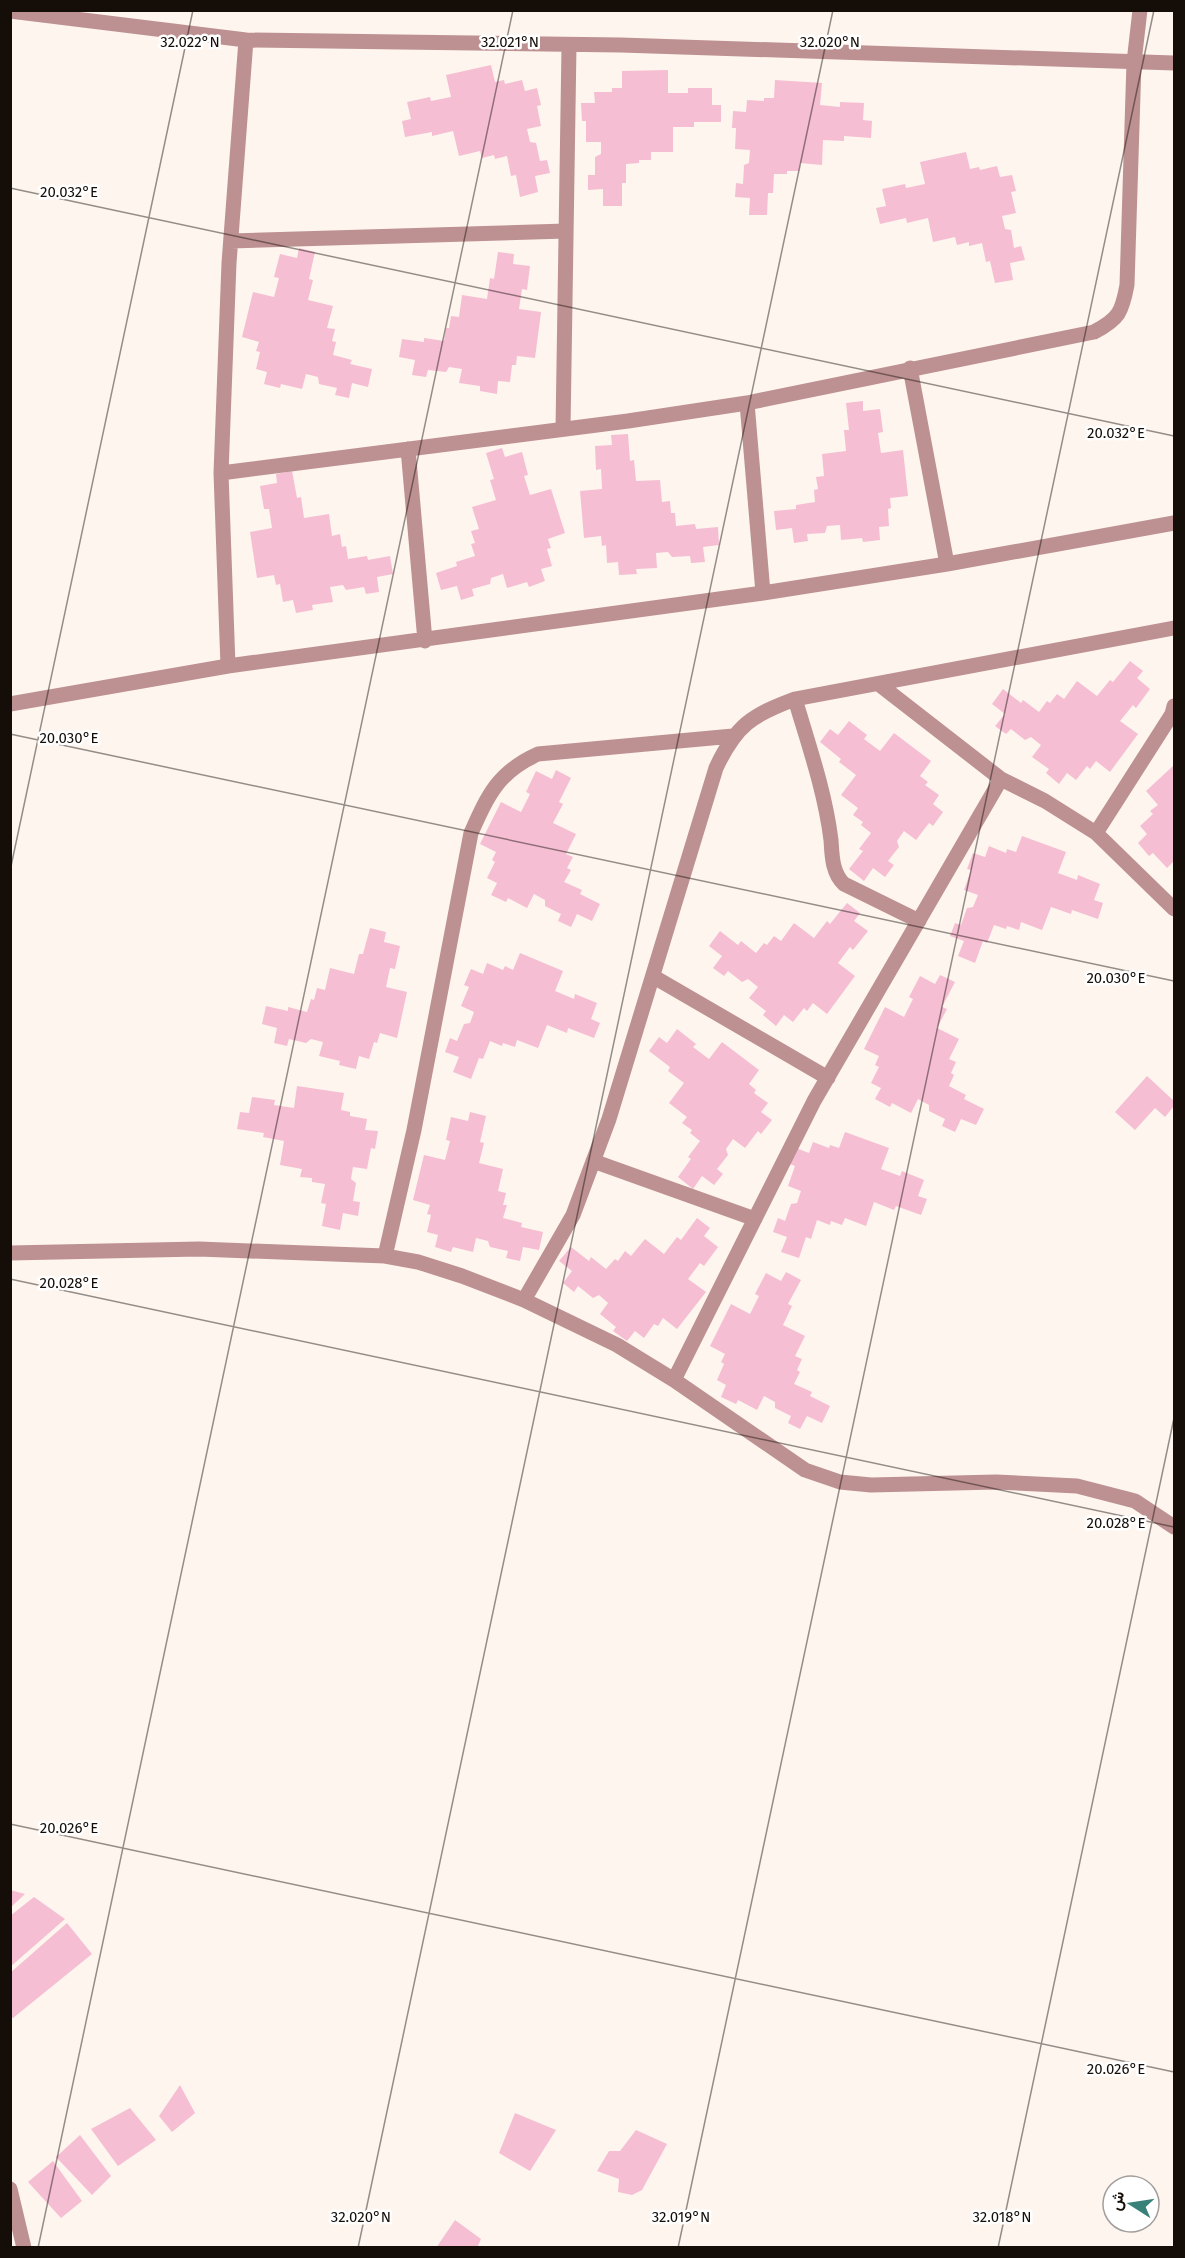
<svg xmlns="http://www.w3.org/2000/svg" width="1185" height="2258" viewBox="0 0 1185 2258" font-family="'Fira Sans',Vazirmatn,sans-serif">
	<style>
		.building { fill: #f6bed3 }
		.lines { fill: none; stroke-linecap: round; stroke-linejoin: round }
		.minor { stroke: #bd9192; stroke-width: 15 }
		.ticks { fill: none; stroke: #140d08; stroke-width: 1.5; stroke-opacity: 0.45 }
		.ticks-label { font-size: 15px; text-anchor: middle; fill: #140d08; stroke: #fff; stroke-width: 5; stroke-linejoin: round; paint-order: stroke }
	</style>
	<rect width="100%" height="100%" fill="#fef5ef"/>
	<!-- building -->
	<path class="building" d="M491,65L495,82L504,80L505,84L522,80L525,91L537,88L541,105L537,106L541,126L527,129L530,142L536,143L540,161L547,160L550,173L535,176L538,192L520,197L516,175L511,176L507,156L495,159L494,155L482,158L480,151L459,156L453,131L432,136V132L405,137L402,121L411,119L407,102L430,97L431,101L451,97L446,75Z
		M668,70V93H688V88H712V105H721V122H694V127H673V152H651V160H639V163L626,164V183H622V206H603V189L588,190V175H595V157L601,154V142H586V121H582L581,103H595L594,92H612V88H622V71Z
		M775,80L822,83L820,105L840,107V102L864,103L863,120L872,121L871,138L844,136V141L823,140L822,165L800,163L799,171H787V174H774L773,193H768L767,215H749L750,198L735,197L736,183L743,184L744,165L749,163L750,150L735,149L736,128H732L733,111L746,112L747,100L764,101V98H774Z
		M966,152L970,169L979,167L980,170L997,166L1000,177L1012,175L1016,191L1011,192L1016,213L1002,216L1005,229L1011,230L1014,248L1021,246L1025,260L1010,263L1013,280L995,283L990,261L986,262L982,243L969,246V242L957,245L955,237L933,242L928,218L907,223L906,218L880,224L876,208L886,206L882,189L905,184L906,188L925,184L920,162Z
		M299,248L315,252L309,279L313,280L308,300L333,306L327,328L335,329L332,341L336,342L333,355L352,360L350,364L372,369L368,387L352,383L349,398L335,395L337,388L319,384L318,377L306,374L302,389L281,384L280,388L264,384L267,372L256,369L260,352L256,351L259,342L242,337L253,292L274,297L279,278L274,277L280,254L297,258Z
		M498,252L514,254L513,264L530,266L527,290L522,289L519,309L541,312L535,358L517,356L516,365H512L510,382L498,381L497,394L480,391V386L459,383L462,369L449,367L446,372L428,370L426,377L412,375L415,360L399,357L402,339L424,342V338L444,341L446,328H449L451,316L459,317L462,295L487,299L490,278L494,279Z
		M863,401V411L880,409L883,432L878,433L881,453L903,450L908,496L890,498L891,508L888,509L889,526L879,527L880,540L863,542L862,538L841,540L840,525L827,526L825,533L807,534L808,541L794,543L792,528L776,530L774,511L796,509V505L815,502L814,490L818,489L816,477L824,476L822,454L846,451L844,430H849L846,403Z
		M628,434L630,461L634,460L636,481L660,480L662,502L670,501L671,513H675L676,526L695,524L696,529L718,527L719,545L703,547L705,562L691,563L690,556L672,557L668,552L656,553L657,568L636,569L637,574L619,575L618,562L607,563L606,545L602,546L601,536L584,538L580,491L602,489L601,469L596,470L595,446L612,445L611,435Z
		M502,448L505,457L522,452L528,475L524,476L530,495L551,489L565,533L548,539L551,548L547,549L552,566L541,569L545,581L529,587L527,582L507,588L503,574L491,578L490,584L472,589L474,596L461,600L457,586L441,590L436,573L457,566L456,562L475,556L471,544L475,543L471,531L479,529L472,507L496,500L490,480L494,479L486,453Z
		M292,471L297,498L301,497L304,518L329,514L332,536L340,534L342,547L346,546L348,559L367,556L368,560L390,556L393,574L377,577L379,592L366,594L364,587L346,590L343,585L330,587L333,602L312,605L313,610L296,613L293,600L283,602L280,584L276,585L274,575L257,578L250,532L272,528L269,509H264L260,486L277,483L276,474Z
		M1130,661L1143,671L1137,678L1150,689L1136,708L1133,705L1120,721L1138,734L1110,772L1096,761L1090,769L1087,766L1076,780L1067,773L1059,784L1046,773L1049,769L1032,757L1041,745L1031,737L1025,740L1011,729L1006,734L995,726L1005,714L992,704L1003,689L1021,703L1023,700L1039,712L1047,701L1050,703L1057,694L1064,699L1077,681L1097,696L1110,680L1113,682Z
		M849,721L867,735L864,739L880,751L894,733L931,761L920,776L928,782L925,785L939,795L933,804L943,812L933,826L929,823L916,840L904,831L897,841L899,847L888,861L894,865L885,877L873,868L864,881L849,869L863,851L859,849L871,833L861,825L863,822L853,815L858,808L841,795L856,775L839,762L841,759L820,742L830,729L838,735Z
		M1174,765V861L1167,868L1153,853L1149,856L1138,843L1147,834L1140,826L1153,814L1150,811L1158,805L1146,791Z
		M556,770L571,778L559,802L563,804L553,823L576,834L566,854L573,857L567,868L571,870L564,882L582,890L580,894L600,904L592,921L577,914L571,927L558,921L561,914L545,906V900L534,894L527,908L508,898L506,902L491,895L497,883L487,878L495,862L492,860L496,852L480,844L501,802L521,812L530,794L526,792L536,771L552,779Z
		M1022,836L1066,852L1058,873L1077,880L1078,875L1100,884L1094,900L1103,903L1098,919L1072,910L1071,914L1051,907L1042,930L1021,922L1019,930L1007,926L1006,929L994,925L987,943L983,941L975,963L958,956L964,941L950,936L955,923L961,925L967,908L973,907L978,895L964,890L971,870L967,869L973,853L985,857L989,846L1006,853L1007,849L1016,852Z
		M847,903L860,913L854,921L868,931L853,950L850,947L838,963L855,976L827,1014L813,1003L807,1011L804,1008L793,1022L784,1015L776,1026L763,1015L766,1011L749,998L758,987L748,979L742,982L728,971L724,976L713,968L722,956L709,946L720,931L738,945L741,941L756,953L764,943L767,945L774,936L781,941L794,923L814,938L827,921L830,924Z
		M370,928L386,932L384,942L400,946L395,969L390,968L386,987L407,992L397,1038L380,1033L377,1043L374,1042L369,1059L359,1056L356,1069L339,1065L340,1061L319,1056L323,1042L311,1039L306,1043L289,1039L287,1046L274,1043L277,1028L262,1024L266,1006L288,1011V1007L307,1012L311,999L314,1000L317,988L325,990L330,968L354,974L359,954H363Z
		M520,953L563,971L555,991L574,999L575,994L597,1003L591,1019L600,1023L594,1038L568,1028L567,1033L547,1025L538,1048L517,1040L515,1047L503,1043L502,1046L490,1041L483,1059L479,1058L471,1079L453,1072L459,1057L445,1052L450,1038L457,1041L464,1024L470,1023L474,1012L461,1006L469,987L464,985L471,969L483,974L487,963L503,970L505,966L513,970Z
		M940,975L955,982L942,1007L947,1009L937,1028L959,1039L949,1059L956,1062L951,1073L954,1075L949,1086L966,1095L964,1099L984,1109L976,1125L961,1119L955,1132L942,1126L945,1119L929,1111V1105L918,1099L911,1113L892,1103L890,1107L875,1099L881,1088L871,1083L879,1067L875,1065L879,1056L864,1049L885,1007L904,1017L913,999L909,997L920,976L935,984Z
		M677,1029L696,1044L693,1047L709,1059L722,1042L759,1070L749,1084L756,1090L754,1093L768,1103L761,1112L772,1120L761,1134L758,1131L745,1148L733,1139L726,1149L728,1155L717,1169L723,1174L714,1185L702,1176L693,1189L678,1177L691,1159L688,1157L700,1141L690,1133L692,1130L682,1123L687,1117L669,1103L684,1083L668,1071L670,1067L649,1051L659,1037L667,1043Z
		M1147,1076L1174,1101V1106L1165,1117L1155,1108L1135,1130L1115,1112Z
		M297,1086L344,1093L341,1110L350,1112V1116L367,1119L365,1130L378,1131L375,1149L371,1148L367,1169L353,1167L351,1179L356,1183L353,1201L360,1202L358,1216L343,1213L340,1230L322,1226L326,1204L321,1203L325,1184L312,1182V1178L300,1177L302,1169L280,1165L284,1141L263,1137L264,1133L237,1129L240,1112L249,1113L252,1097L275,1100L274,1105L294,1108Z
		M470,1112L486,1116L480,1142L484,1143L479,1163L503,1169L498,1191L506,1193L503,1205H507L503,1218L522,1223L521,1227L543,1232L539,1250L523,1247L520,1261L506,1258L508,1251L490,1247L488,1241L476,1238L473,1252L453,1247L451,1252L435,1247L438,1235L427,1232L431,1215L427,1214L430,1205L413,1200L424,1155L445,1160L450,1141L446,1140L451,1117L468,1121Z
		M845,1132L889,1148L881,1169L900,1176L902,1171L924,1180L918,1196L927,1199L921,1215L896,1206L894,1210L874,1202L866,1226L845,1218L842,1225L831,1221L830,1225L817,1220L811,1239L806,1237L799,1258L781,1252L787,1237L773,1232L778,1218L785,1221L791,1204L797,1203L801,1191L788,1186L795,1166L790,1164L796,1148L809,1153L813,1142L829,1148L830,1145L839,1148Z
		M697,1218L710,1228L704,1236L718,1247L704,1266L700,1263L688,1279L706,1292L677,1329L663,1318L658,1326L654,1324L644,1338L635,1331L627,1341L613,1331L616,1327L600,1314L608,1303L599,1295L593,1298L578,1286L574,1292L563,1283L572,1271L559,1261L571,1247L589,1261L591,1257L606,1269L615,1259L618,1261L625,1251L631,1256L645,1239L664,1254L677,1237L681,1240Z
		M786,1272L801,1280L788,1304L792,1306L783,1325L805,1336L795,1356L802,1359L797,1370L800,1372L794,1384L812,1392L810,1396L830,1406L822,1423L807,1416L800,1429L788,1423L791,1416L775,1408V1402L764,1396L757,1410L738,1400L736,1404L721,1397L726,1385L717,1380L724,1364L721,1362L725,1354L710,1346L731,1304L750,1314L759,1296L755,1294L766,1273L781,1281Z
		M10,1890L25,1894L10,1908Z
		M34,1897L65,1919L10,1967V1916Z
		M67,1923L92,1954L13,2018L10,2016V1973Z
		M180,2085L195,2113L172,2132L159,2116Z
		M130,2108L156,2140L118,2166L91,2129Z
		M515,2113L556,2130L530,2171L499,2153Z
		M636,2130L667,2144L642,2190L632,2195L618,2192L619,2179L597,2171L609,2151H620Z
		M80,2135L111,2176L92,2195L56,2157Z
		M53,2161L82,2201L61,2218L28,2182Z
		M455,2220L481,2239L477,2248H436Z"/>
	<g class="lines">
		<!-- minor -->
		<path class="minor" d="M10,11L246,40
			M231,241L566,231
			M910,368L947,564
			M747,403L763,593
			M563,429L569,46
			M408,449L425,641
			M221,473L628,421L747,403L1094,332C1119,319 1122,312 1127,285L1134,62L1140,10
			M228,666L221,473L229,263L246,40L621,45L1174,63
			M880,685L1001,779L1045,801L1096,833L1174,909
			M795,699C809,746 825,792 831,840C832,855 832,873 844,884L919,921
			M10,704L228,666L763,593L947,564L1174,523
			M1096,833L1172,714L1174,706
			M654,977L828,1078
			M593,1161L755,1219
			M10,1253L199,1249L385,1256L418,1262L462,1276L524,1300L617,1345L674,1380L805,1470L840,1482L871,1485L996,1482L1077,1486L1135,1501L1174,1527
			M385,1256L414,1130L471,833C488,795 498,772 538,754L733,736
			M524,1300L573,1215L609,1119L716,768C736,725 752,715 795,699L1174,628
			M674,1380L814,1101L1001,779
			M10,2189L24,2248"/>
	</g>
	<!-- ticks -->
	<path class="ticks" d="M10,188L1174,436M10,734L1174,981M10,871L193,10M10,1279L1174,1527M10,1824L1174,2072M38,2248L513,10M358,2248L833,10M678,2248L1154,10M998,2248L1174,1418"/>
	<g class="ticks-label">
		<text x="190" y="47">32.022°N</text>
		<text x="510" y="47">32.021°N</text>
		<text x="830" y="47">32.020°N</text>
		<text x="69" y="197">20.032°E</text>
		<text x="1116" y="438">20.032°E</text>
		<text x="69" y="743">20.030°E</text>
		<text x="1116" y="983">20.030°E</text>
		<text x="69" y="1288">20.028°E</text>
		<text x="1116" y="1528">20.028°E</text>
		<text x="69" y="1833">20.026°E</text>
		<text x="1116" y="2074">20.026°E</text>
		<text x="361" y="2222">32.020°N</text>
		<text x="681" y="2222">32.019°N</text>
		<text x="1002" y="2222">32.018°N</text>
	</g>
	<!-- border -->
	<rect width="1185" height="2258" fill="none" stroke="#140d08" stroke-width="24"/>
	<!-- north arrow -->
	<g transform="translate(1131 2204) rotate(282)"><circle r="28" fill="#ffffff" stroke="#a19e9c" stroke-width="1.5"/>
	<path d="M0-4.5L10 22L0 15L-10 22Z" fill="#398079"/>
	<text y="-9" font-size="16" font-weight="bold" text-anchor="middle" fill="#140d08">ش</text>
	</g>
</svg>
